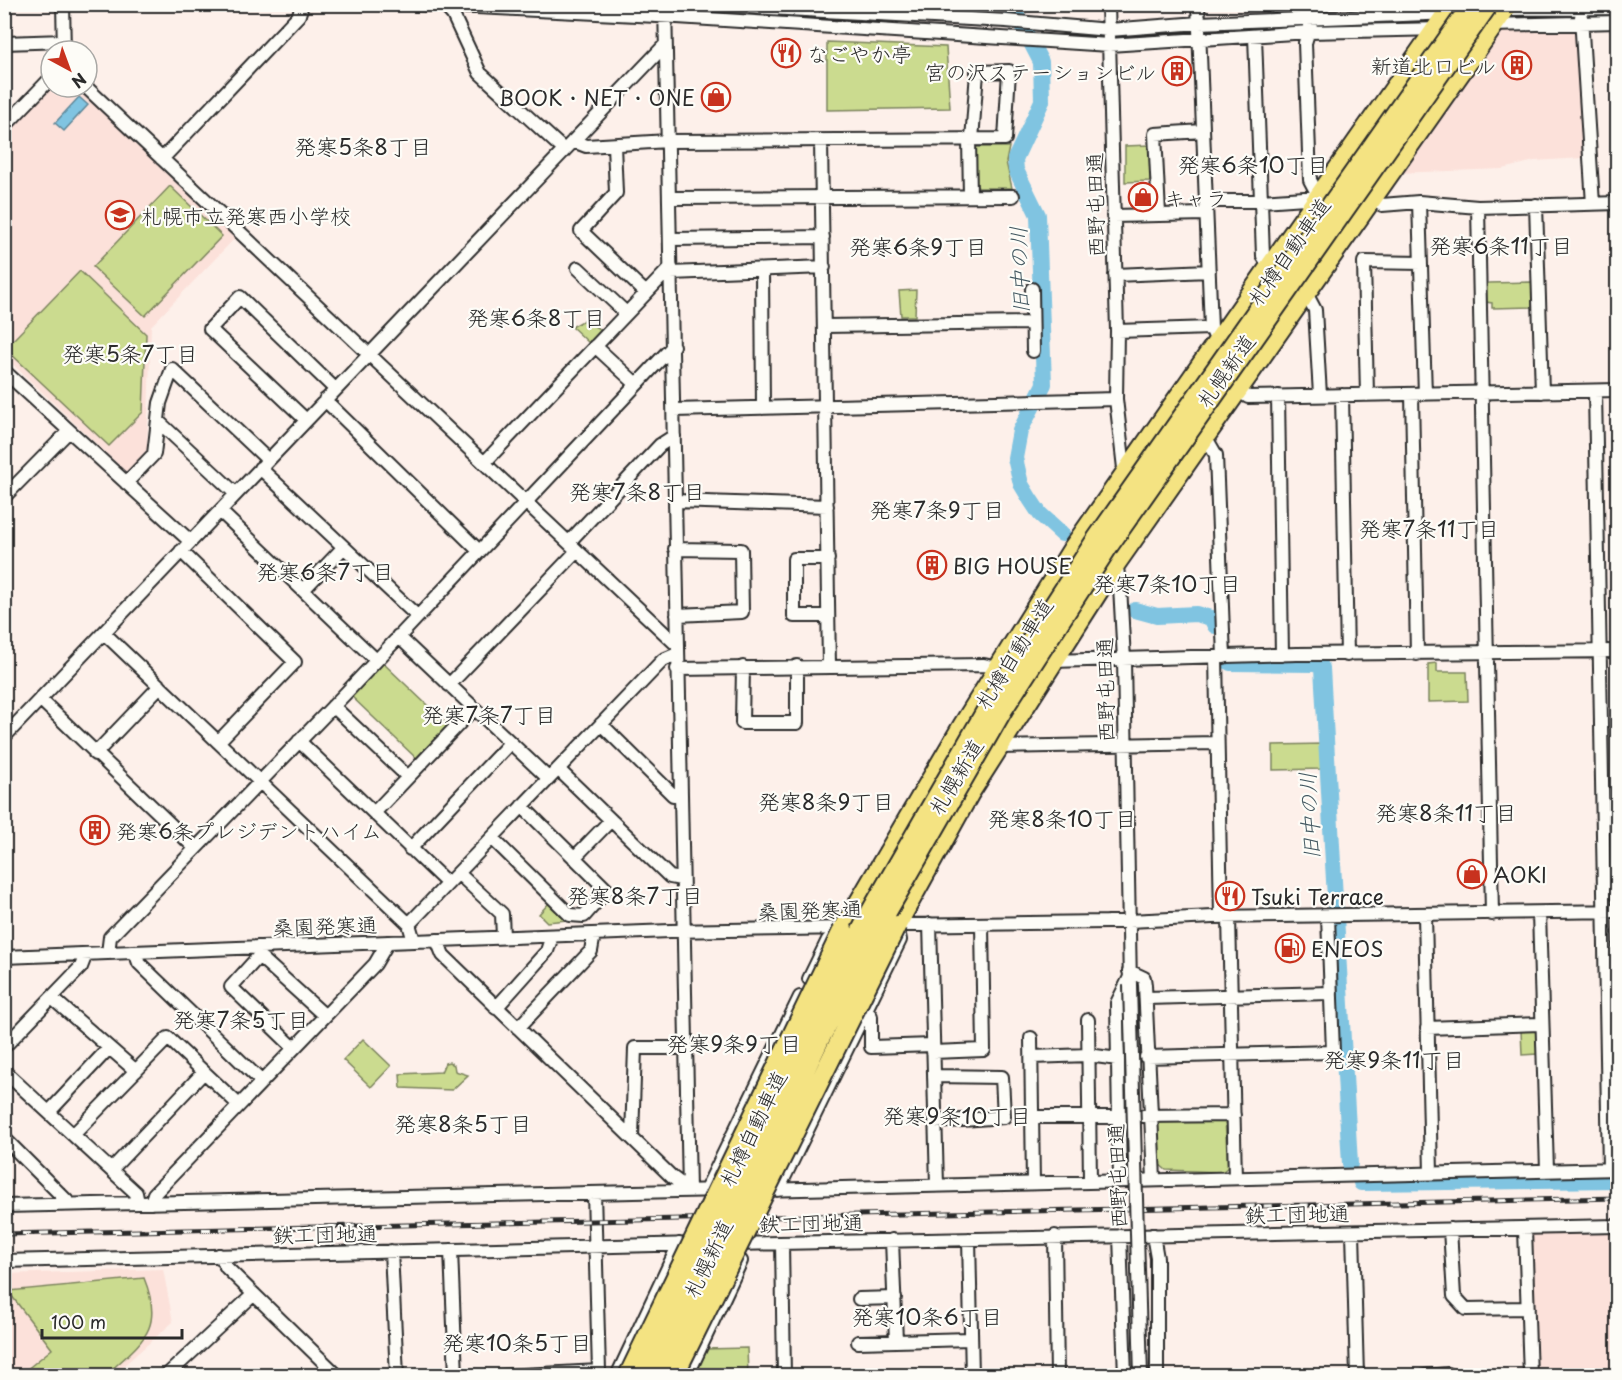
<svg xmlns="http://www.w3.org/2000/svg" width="1622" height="1380" viewBox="0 0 1622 1380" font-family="'Playpen Sans','Klee One',sans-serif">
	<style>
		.built { fill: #fce1da }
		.green { fill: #cbdb8f; stroke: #7b835d; stroke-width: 1.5 }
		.water { fill: #80c4e1; stroke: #5e8798; stroke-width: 1.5 }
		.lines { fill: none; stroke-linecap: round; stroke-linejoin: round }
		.river { stroke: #80c4e1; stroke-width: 16 }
		.minor-casing { stroke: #2b2b2b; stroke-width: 16 }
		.highway-casing { stroke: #2b2b2b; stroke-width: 22 }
		.minor { stroke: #fdfcf7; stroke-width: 12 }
		.highway { stroke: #f4e382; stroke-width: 18 }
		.rail-casing { stroke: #2b2b2b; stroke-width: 5 }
		.rail { stroke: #fdfcf7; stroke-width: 3; stroke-dasharray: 9; stroke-linecap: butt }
		.minor-bridge-casing { stroke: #2b2b2b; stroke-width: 16; stroke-linecap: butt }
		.highway-bridge-casing { stroke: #2b2b2b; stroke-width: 22; stroke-linecap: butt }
		.minor-bridge { stroke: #fdfcf7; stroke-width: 12 }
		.highway-bridge { stroke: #f4e382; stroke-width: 18 }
		.labels { text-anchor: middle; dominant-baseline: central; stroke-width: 4.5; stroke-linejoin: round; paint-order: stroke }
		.poi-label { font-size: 21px; fill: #2b2b2b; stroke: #fdfcf7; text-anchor: start }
		.street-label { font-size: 21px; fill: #2b2b2b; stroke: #fdfcf7 }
		.neighbourhood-label { font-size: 22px; fill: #2b2b2b; stroke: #fdfcf7 }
		.water-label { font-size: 22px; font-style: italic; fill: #445962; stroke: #fdfcf7 }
	</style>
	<rect width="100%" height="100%" fill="#fdf0ea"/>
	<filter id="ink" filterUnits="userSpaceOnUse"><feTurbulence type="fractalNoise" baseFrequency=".0167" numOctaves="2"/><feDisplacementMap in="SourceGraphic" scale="12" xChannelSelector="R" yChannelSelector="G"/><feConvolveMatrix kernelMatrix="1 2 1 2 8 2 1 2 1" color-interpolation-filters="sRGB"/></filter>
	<g filter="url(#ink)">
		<!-- built -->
		<path class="built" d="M1518,5H1617V29L1577,31L1583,158L1534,161L1503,169L1397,173Z
			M52,87H75L235,238L151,326L147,450L126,472L5,357L4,137Z
			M1617,1218V1375H1525L1519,1221Z
			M163,1269L173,1322L113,1375H5L4,1274Z"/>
		<!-- green -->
		<path class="green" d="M827,42L946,47L950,108L827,110Z
			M1150,145V181L1125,182V146Z
			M975,147H1009L1006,162L1012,188H979L975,185Z
			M170,186L222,236L145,316L93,267Z
			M80,271L146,334L143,412L109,446L10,353L11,342Z
			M1532,282V307L1492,308V303L1486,302V284L1489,283Z
			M916,290L915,316H901L899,291Z
			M584,320L601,330L589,343L572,327Z
			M382,662L448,725L416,758L350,695Z
			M1437,663V672H1467L1468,701L1428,702V664Z
			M1323,744V769L1273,770V745Z
			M550,902L568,920L547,922L539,914Z
			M1521,1030H1533L1536,1032L1537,1054L1522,1055Z
			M363,1039L391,1066L371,1087L343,1060Z
			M449,1062L454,1065L455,1071L468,1075L452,1090L401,1088L400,1074L441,1072L445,1063Z
			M1225,1120L1228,1167L1222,1172L1166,1170L1159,1164L1156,1123L1159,1121Z
			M144,1278C165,1330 142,1341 106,1375H65L62,1372L57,1375H20L52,1349L8,1291Z
			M747,1348L748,1375L691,1376L704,1349Z"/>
		<!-- water -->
		<path class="water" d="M79,97L88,105L64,131L55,123Z"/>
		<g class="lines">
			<!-- river -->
			<path class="river" d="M945,4H952
				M1007,4L1014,10L1041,62L1042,101L1015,159L1016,170L1038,215L1044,384L1020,431L1015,458L1021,484L1030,499L1040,514L1062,534
				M1135,610L1157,616L1196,614L1211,618L1215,626
				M1230,663L1316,664L1322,668L1350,1164
				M1361,1183L1618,1180"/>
			<!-- minor casing -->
			<g class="minor-casing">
				<path id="minor" d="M63,4L64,51
					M415,4L677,17L1109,45L1309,32L1441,29
					M443,4L453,15L480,73L564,150
					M665,4L689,1190
					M695,4L1006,21L1109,30L1199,23L1452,13
					M1108,4L1117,331L1116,399L1125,477
					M1198,4L1211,328L1219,346
					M1502,9L1618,8
					M1581,17L1593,204
					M1491,25L1618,22
					M1255,36L1263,256L1270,267
					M4,43L64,41
					M86,87L677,645
					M4,127L51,78
					M969,140L970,196
					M573,141L586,146L668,141L1005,139L1009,71L977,72L972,140
					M821,141L829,666
					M614,145L616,193L581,231L645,292
					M162,159L299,15L302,4
					M670,198L1013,196
					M1372,199L1382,205L1419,202L1478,207L1618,203
					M1206,201H1261L1319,197L1310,180L1305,43L1312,20L1311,4
					M1419,202L1425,394
					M1536,205L1542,392
					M1478,207L1492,914
					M1159,214L1155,134L1203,131
					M1113,216L1206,214
					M671,239L823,237
					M578,268L626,313
					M762,270L763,408
					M671,273L824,267
					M1115,275L1209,271
					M1032,289L1033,351
					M1306,293L1315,310L1320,395
					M825,326L1032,323
					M1117,331L1211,328
					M595,346L635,383
					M4,371L190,541
					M1236,384L1238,390L1248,397L1618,390
					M1595,391L1609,1169
					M1412,394L1417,654
					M1342,395L1347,655
					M1367,395L1364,262L1421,263
					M1278,396L1282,655
					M325,400L478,550
					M674,410L1116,399
					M306,420L210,329L240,297L335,389
					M158,421L236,494
					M1205,436L1216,455L1224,657
					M484,463L671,267
					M260,468L417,616
					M126,483L154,454L160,403L172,369L268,460
					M4,497L69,431
					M676,501L827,506
					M220,511L376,660
					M569,542L660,445L674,436
					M675,549L741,550L742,612L677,615
					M181,551L295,662L218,742
					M828,559H794V616H828
					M1116,563L1120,586L1124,660L1130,985
					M303,590L343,548
					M105,634L409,924L414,941
					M398,636L548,778
					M1216,657L1221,917
					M1052,661L1297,654L1618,651
					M743,667L742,723H797V666
					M677,669L984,665L998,668
					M449,685L577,551
					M40,699L195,848
					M333,706L408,777
					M601,724L673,795H680
					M4,737L665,45
					M299,741L447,883
					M998,747L1217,743
					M95,754L160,686
					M558,769L670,877L681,879
					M374,813L473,709
					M492,838L570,915L584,916L607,890L522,806
					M410,849L509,744
					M574,858L611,820
					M458,873L502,914L503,937
					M1539,913L1547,1170
					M1425,915L1431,1173
					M1229,917L1235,1178
					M409,924L663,660L677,654
					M930,924L937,1185
					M893,925L1107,922L1213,917L1618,911
					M437,940L443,955L672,1177L689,1190
					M258,947L259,956L231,987L294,1048
					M135,952L139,963L262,1082
					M108,953L110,937L344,695L673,346
					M259,956L325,1016
					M4,957L670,931L849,928
					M1129,971L1144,978L1145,985L1154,1179
					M809,979L828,940L840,931
					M52,998L136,1071
					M1146,998L1331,993
					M496,1008L547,951L552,936
					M866,1010L871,1016V1047L933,1045
					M1088,1020L1090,1181
					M518,1028L591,951L594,934
					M1427,1028L1541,1024
					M1031,1038L1033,1183
					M4,1047L81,967L86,954
					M933,1052L984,1050L982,925
					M1032,1057L1088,1055L1118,1059
					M1146,1057L1333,1052L1328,917
					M4,1071L136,1193L138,1203
					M934,1076L1002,1077L1004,1117L935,1122
					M49,1112L109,1048
					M1143,1116L1234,1115
					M1034,1117H1125
					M73,1135L168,1038L239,1105
					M632,1137L635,1048H687
					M4,1138L70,1204
					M111,1170L204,1072
					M1120,1180L1117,1003L1130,977
					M706,1190L800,997
					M761,1190L1618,1169
					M778,1190L900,940L897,925
					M594,1193L599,1371L601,1376
					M151,1203L154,1194L375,964L388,942
					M4,1206L723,1190
					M1450,1229L1454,1296L1466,1309L1528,1308
					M1525,1229L1530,1376
					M1353,1232L1357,1376
					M1153,1235L1157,1258V1376
					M1055,1236L1057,1376
					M1120,1236L1125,1376
					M969,1239L972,1376
					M892,1240L896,1341
					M782,1243L784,1376
					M734,1244L1618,1226
					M451,1250L456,1376
					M391,1251L397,1376
					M219,1255L227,1268L338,1376
					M4,1261L696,1244
					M859,1299L895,1298
					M858,1342L971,1339
					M166,1376L254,1294
					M504,1376L599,1371
					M617,1376L679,1244
					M687,1376L741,1261
					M1425,1376L1448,1374"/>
			</g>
			<!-- highway casing -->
			<g class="highway-casing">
				<path id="highway" d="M897,925L970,793L1116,564L1509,4
					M843,929L962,726L1072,549L1453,4"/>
			</g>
			<!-- minor -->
			<use href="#minor" class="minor"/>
			<!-- highway -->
			<use href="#highway" class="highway"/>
			<!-- rail casing -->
			<g class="rail-casing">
				<path id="rail" d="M4,1234L1618,1198"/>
			</g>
			<!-- rail -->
			<use href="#rail" class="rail"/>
			<!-- minor-bridge casing -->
			<g class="minor-bridge-casing">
				<path id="minor-bridge" d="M1130,985L1141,1376"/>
			</g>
			<!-- highway-bridge casing -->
			<g class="highway-bridge-casing">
				<path id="highway-bridge" d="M628,1376L843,929
					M643,1376L809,1032L871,911L992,700L1097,538L1472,4
					M659,1376L820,1039L883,919L1004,708L1108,547L1489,4
					M674,1376L897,925"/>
			</g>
			<!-- minor-bridge -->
			<use href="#minor-bridge" class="minor-bridge"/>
			<!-- highway-bridge -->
			<use href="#highway-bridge" class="highway-bridge"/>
		</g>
	</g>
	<!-- icons -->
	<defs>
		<g id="restaurant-ring" transform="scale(1.5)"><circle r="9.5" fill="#fdfcf7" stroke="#c8321e" stroke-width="1.5"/><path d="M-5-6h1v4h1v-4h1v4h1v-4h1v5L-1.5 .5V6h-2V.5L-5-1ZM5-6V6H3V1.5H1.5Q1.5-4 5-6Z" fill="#c8321e"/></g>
		<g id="building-ring" transform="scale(1.5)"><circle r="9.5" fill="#fdfcf7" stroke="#c8321e" stroke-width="1.5"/><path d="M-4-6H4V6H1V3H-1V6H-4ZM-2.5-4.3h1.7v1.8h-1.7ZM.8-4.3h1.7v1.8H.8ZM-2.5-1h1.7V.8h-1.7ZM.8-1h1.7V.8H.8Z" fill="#c8321e"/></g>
		<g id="shop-ring" transform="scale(1.5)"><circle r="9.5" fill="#fdfcf7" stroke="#c8321e" stroke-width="1.5"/><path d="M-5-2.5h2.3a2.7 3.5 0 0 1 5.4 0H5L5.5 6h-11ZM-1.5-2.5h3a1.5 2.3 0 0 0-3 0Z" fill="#c8321e"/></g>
		<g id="school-ring" transform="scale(1.5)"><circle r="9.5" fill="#fdfcf7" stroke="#c8321e" stroke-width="1.5"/><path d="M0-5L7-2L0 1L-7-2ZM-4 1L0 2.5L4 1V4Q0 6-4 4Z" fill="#c8321e"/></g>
		<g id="fuel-ring" transform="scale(1.5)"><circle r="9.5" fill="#fdfcf7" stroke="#c8321e" stroke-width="1.5"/><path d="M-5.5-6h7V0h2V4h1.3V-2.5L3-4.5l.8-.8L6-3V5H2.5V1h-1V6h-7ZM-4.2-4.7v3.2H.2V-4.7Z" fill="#c8321e"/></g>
	</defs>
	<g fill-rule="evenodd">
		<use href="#restaurant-ring" x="786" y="53"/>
		<use href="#building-ring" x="1517" y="65"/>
		<use href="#building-ring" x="1177" y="71"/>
		<use href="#shop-ring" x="716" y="97"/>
		<use href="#shop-ring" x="1143" y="197"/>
		<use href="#school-ring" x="120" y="215"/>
		<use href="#building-ring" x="932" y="565"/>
		<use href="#building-ring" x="95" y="830"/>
		<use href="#shop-ring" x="1472" y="874"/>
		<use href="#restaurant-ring" x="1230" y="896"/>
		<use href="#fuel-ring" x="1290" y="948"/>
	</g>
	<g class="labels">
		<!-- poi labels -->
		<g class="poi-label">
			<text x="807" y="53">なごやか亭</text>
			<text x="1496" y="65" text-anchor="end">新道北口ビル</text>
			<text x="1156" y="71" text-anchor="end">宮の沢ステーションビル</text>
			<text x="695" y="97" text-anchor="end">BOOK・NET・ONE</text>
			<text x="1164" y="197">キャラ</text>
			<text x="141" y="215">札幌市立発寒西小学校</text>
			<text x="953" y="565">BIG HOUSE</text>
			<text x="116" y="830">発寒6条プレジデントハイム</text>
			<text x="1493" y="874">AOKI</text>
			<text x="1251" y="896">Tsuki Terrace</text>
			<text x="1311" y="948">ENEOS</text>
		</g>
		<!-- street labels -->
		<g class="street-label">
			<text transform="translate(1094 205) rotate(-91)">西野屯田通</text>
			<text transform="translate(1288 251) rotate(-55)">札樽自動車道</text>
			<text transform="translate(1225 370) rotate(-55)">札幌新道</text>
			<text transform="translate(1013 653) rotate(-58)">札樽自動車道</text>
			<text transform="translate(1104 690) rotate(-91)">西野屯田通</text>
			<text transform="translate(955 776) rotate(-59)">札幌新道</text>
			<text transform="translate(810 909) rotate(-2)">桑園発寒通</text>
			<text transform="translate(325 925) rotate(-2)">桑園発寒通</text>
			<text transform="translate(752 1128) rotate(-64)">札樽自動車道</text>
			<text transform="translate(1116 1176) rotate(-92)">西野屯田通</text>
			<text transform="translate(1297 1213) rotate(-1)">鉄工団地通</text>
			<text transform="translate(811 1222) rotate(-1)">鉄工団地通</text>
			<text transform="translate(325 1233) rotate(-1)">鉄工団地通</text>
			<text transform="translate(707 1258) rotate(-64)">札幌新道</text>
		</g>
		<!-- neighbourhood labels -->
		<g class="neighbourhood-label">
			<text x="363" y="145">発寒5条8丁目</text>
			<text x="1253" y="163">発寒6条10丁目</text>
			<text x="1501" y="244">発寒6条11丁目</text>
			<text x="918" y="245">発寒6条9丁目</text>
			<text x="536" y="316">発寒6条8丁目</text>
			<text x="130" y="352">発寒5条7丁目</text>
			<text x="637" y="490">発寒7条8丁目</text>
			<text x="937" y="508">発寒7条9丁目</text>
			<text x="1429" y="527">発寒7条11丁目</text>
			<text x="325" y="570">発寒6条7丁目</text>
			<text x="1167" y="582">発寒7条10丁目</text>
			<text x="489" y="713">発寒7条7丁目</text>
			<text x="826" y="800">発寒8条9丁目</text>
			<text x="1446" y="811">発寒8条11丁目</text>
			<text x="1062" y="817">発寒8条10丁目</text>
			<text x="635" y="894">発寒8条7丁目</text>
			<text x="241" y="1018">発寒7条5丁目</text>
			<text x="734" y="1042">発寒9条9丁目</text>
			<text x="1394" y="1058">発寒9条11丁目</text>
			<text x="957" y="1114">発寒9条10丁目</text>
			<text x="463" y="1122">発寒8条5丁目</text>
			<text x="927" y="1315">発寒10条6丁目</text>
			<text x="517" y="1341">発寒10条5丁目</text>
		</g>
		<!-- water labels -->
		<g class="water-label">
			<text transform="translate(1018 270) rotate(-92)">旧中の川</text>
			<text transform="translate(1308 816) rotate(-93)">旧中の川</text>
		</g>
	</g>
	<!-- margin -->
	<rect width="1622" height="1380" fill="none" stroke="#fdfcf7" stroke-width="24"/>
	<rect x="12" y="12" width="1598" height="1356" fill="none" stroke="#2b2b2b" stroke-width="2" filter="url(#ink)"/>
	<!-- north arrow -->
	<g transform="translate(69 69) rotate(139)"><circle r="28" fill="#fdfcf7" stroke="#a9a8a5" stroke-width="1.5"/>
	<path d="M0-4.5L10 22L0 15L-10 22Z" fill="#c8321e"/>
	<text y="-9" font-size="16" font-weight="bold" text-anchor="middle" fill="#2b2b2b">N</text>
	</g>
	<!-- scale -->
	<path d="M42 1329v9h140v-9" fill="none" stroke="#2b2b2b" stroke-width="3"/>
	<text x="51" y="1329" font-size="18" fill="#2b2b2b" stroke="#fdfcf7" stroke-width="4.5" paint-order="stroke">100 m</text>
</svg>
